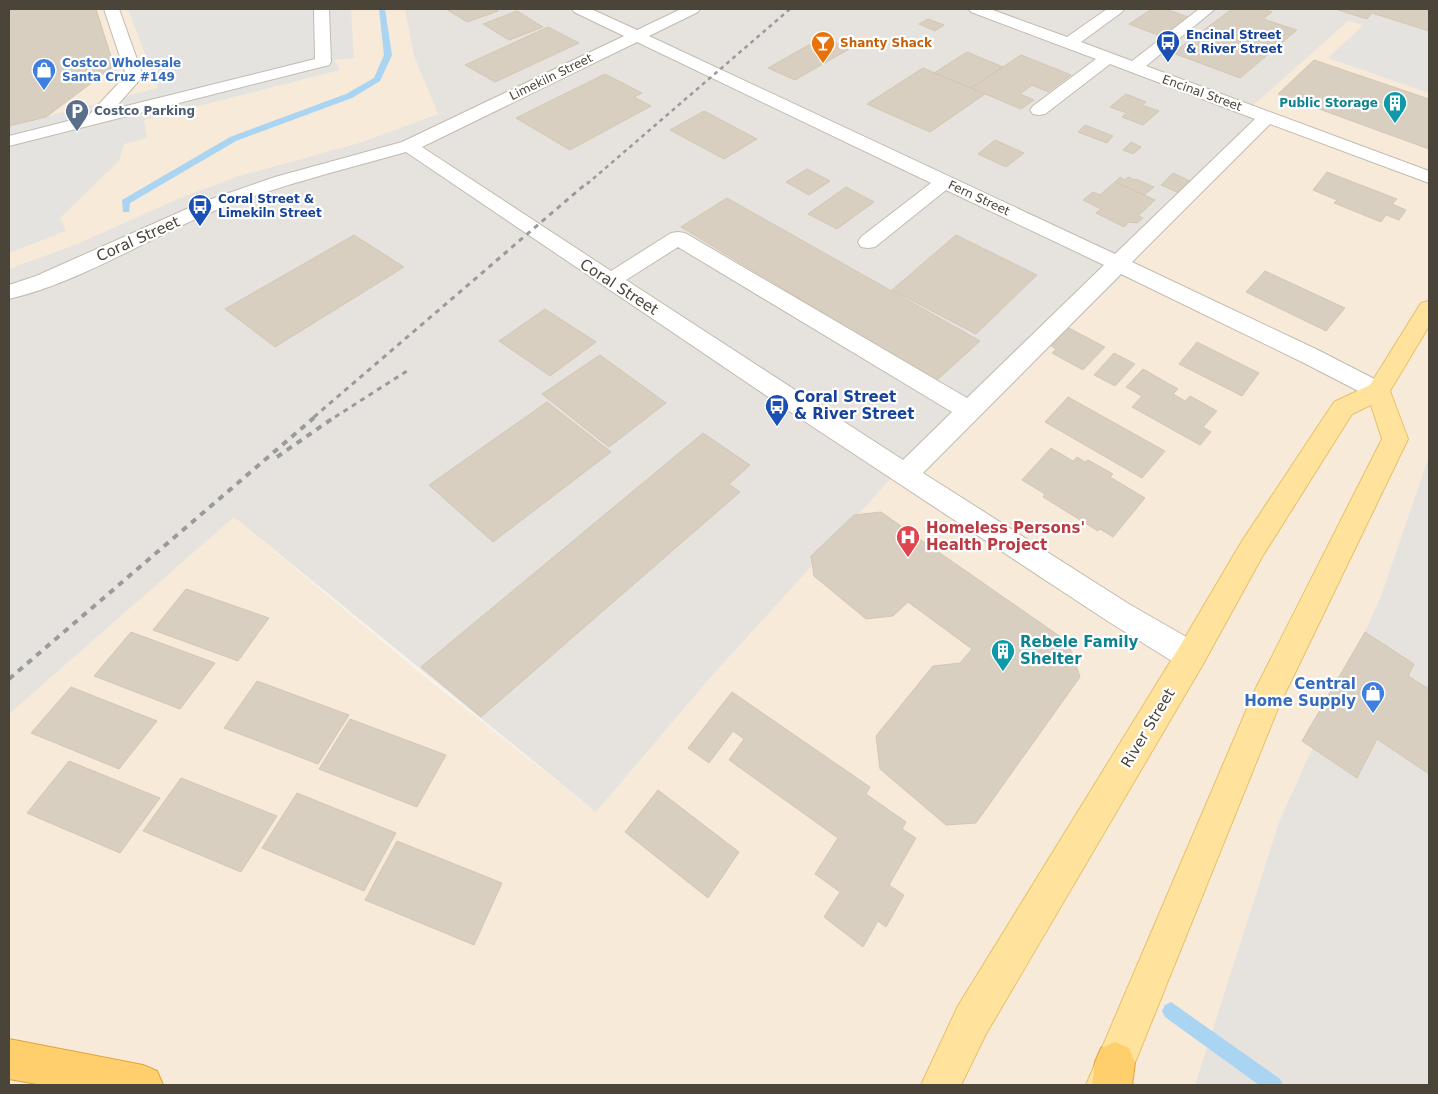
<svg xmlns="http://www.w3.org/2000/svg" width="1438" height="1094" viewBox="0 0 1438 1094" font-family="'DejaVu Sans',sans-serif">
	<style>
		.commercial { fill: #f7ead8 }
		.industrial { fill: #e6e2dd }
		.parking { fill: #e5e3e0 }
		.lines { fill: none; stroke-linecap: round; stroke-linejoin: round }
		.stream { fill: #a9d4f2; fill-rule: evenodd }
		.building { fill: #d8cfc1; stroke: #d3c7b4 }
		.minor-casing { stroke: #c2bbae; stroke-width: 2 }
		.major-casing { stroke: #e6c16a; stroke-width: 2 }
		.highway-casing { stroke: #e0a43c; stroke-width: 2 }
		.minor { fill: #fff; fill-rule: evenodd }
		.major { fill: #ffe39c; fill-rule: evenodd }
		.highway { fill: #ffcf6e; fill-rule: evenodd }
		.rail-far2 { stroke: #9a9a9a; stroke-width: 2.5; stroke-dasharray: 4 4; stroke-linecap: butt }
		.rail-far1 { stroke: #9a9a9a; stroke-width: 3; stroke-dasharray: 5 5; stroke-linecap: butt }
		.rail { stroke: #9a9a9a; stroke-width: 4; stroke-dasharray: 6 6; stroke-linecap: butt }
		.labels { text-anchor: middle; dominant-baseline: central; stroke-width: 4.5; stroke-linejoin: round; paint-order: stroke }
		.far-transit-label { font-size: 12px; font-weight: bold; fill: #164399; stroke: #fff; text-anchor: start }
		.far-food-label { font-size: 12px; font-weight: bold; fill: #c56008; stroke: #fff; text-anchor: start }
		.far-shop-label { font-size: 12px; font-weight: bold; fill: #366cbe; stroke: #fff; text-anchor: start }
		.far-street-label { font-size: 12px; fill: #4b4439; stroke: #fff }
		.far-culture-label { font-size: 12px; font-weight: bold; fill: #0d838f; stroke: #fff; text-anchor: end }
		.far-service-label { font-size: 12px; font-weight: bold; fill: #4e5e75; stroke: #fff; text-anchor: start }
		.street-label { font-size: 15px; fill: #4b4439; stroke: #fff }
		.transit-label { font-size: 15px; font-weight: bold; fill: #164399; stroke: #fff; text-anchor: start }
		.health-label { font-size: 15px; font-weight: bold; fill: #be3a42; stroke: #fff; text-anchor: start }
		.culture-label { font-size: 15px; font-weight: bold; fill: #0d838f; stroke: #fff; text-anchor: start }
		.shop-label { font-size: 15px; font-weight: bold; fill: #366cbe; stroke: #fff; text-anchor: end }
	</style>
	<rect width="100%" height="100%" fill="#f6f3ec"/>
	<!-- commercial -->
	<path class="commercial" d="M9,9H405L414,56L438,114L359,143L239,176L180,198L77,244L9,269Z
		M1348,21L1429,44V456L1381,596L1279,822L1195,1085H9V714L234,517L425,677L596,812L710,678L896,473L1121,269L1247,110Z"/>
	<!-- industrial -->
	<path class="industrial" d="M405,9H1429V44L1348,21L1248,110L1272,121L1121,269L1126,272L908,482L895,474L710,678L596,812L234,517L9,714V269L77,244L180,198L239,176L359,143L438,114L414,56Z
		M1429,456V1085H1195L1279,822L1381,596Z"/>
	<!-- parking -->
	<path class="parking" d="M128,9H351L354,58L334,60L340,70L144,120L147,138L124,144L119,161L60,218L66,231L9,253V126L158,88Z
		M1373,16L1429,34V93L1328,58Z"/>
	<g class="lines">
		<!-- stream -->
		<path class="stream" d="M379,9H385L392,55L380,81L352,98L236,141L130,203L129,212H123L122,200L230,137L346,94L374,78L384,55Z
			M1171,1002L1280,1079L1283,1085H1259L1165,1017L1162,1011L1165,1005Z"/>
	</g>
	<!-- building -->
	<path class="building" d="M9,9H96L114,66L46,117L9,126Z
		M446,9H495L498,11L467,22Z
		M1152,9H1165L1191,18L1163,37L1129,24Z
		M1232,9H1263L1272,12L1263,19L1297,30L1240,78L1173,53Z
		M1335,9H1429V31L1372,13L1367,19Z
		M517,11L543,27L509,40L483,24Z
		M928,19L944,25L935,31L919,24Z
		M548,27L579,43L495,82L465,65Z
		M823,37L849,49L795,80L768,68Z
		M967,52L1003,67L971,88L934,73Z
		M1021,55L1071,75L1048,92L1032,85L1020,94L1034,100L1021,109L971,88Z
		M1314,60L1429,99V149L1278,94Z
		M923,68L971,88L985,94L930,132L867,104Z
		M605,74L642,93L634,97L651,106L570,150L516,118Z
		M1126,94L1146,102L1142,105L1159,111L1143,125L1122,117L1127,113L1110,107Z
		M704,111L757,139L724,159L670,130Z
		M1085,125L1113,136L1107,143L1078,132Z
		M995,140L1024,153L1006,167L978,154Z
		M1131,142L1141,147L1133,154L1123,150Z
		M807,169L830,181L809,195L786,182Z
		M1327,172L1397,199L1392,204L1406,210L1399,220L1386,215L1381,222L1334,203L1337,200L1313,190Z
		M1173,173L1192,182L1179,193L1161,185Z
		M1120,177L1125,180L1128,177L1134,180L1136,179L1154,187L1144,195L1115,182Z
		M1115,182L1155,200L1138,216L1143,218L1137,223L1129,222L1124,227L1096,213L1101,209L1083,200L1093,192L1100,195Z
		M846,187L874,202L837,229L808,214Z
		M727,198L980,341L936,381L681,227Z
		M354,235L404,267L275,347L225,309Z
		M956,235L1037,275L976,334L892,290Z
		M1265,271L1345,308L1326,331L1246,292Z
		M545,309L596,342L550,376L499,341Z
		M1065,326L1105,347L1083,370L1052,353L1056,349L1047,343Z
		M1197,342L1259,373L1242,396L1179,364Z
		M1114,353L1135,364L1115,386L1094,375Z
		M600,355L666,403L609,447L542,394Z
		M1143,369L1178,389L1173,394L1185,401L1190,396L1217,411L1203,427L1211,432L1200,445L1132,407L1142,396L1126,387Z
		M1068,397L1165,451L1142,478L1045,422Z
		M547,402L611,452L493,542L429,485Z
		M703,433L750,465L729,484L740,492L481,717L421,667Z
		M1051,448L1073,461L1077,457L1085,462L1088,460L1113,474L1110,477L1145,498L1113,537L1100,529L1098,531L1043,497L1045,494L1022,480Z
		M881,512L1068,642L1080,677L976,823L946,825L880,769L876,736L933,666L960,663L972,649L908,602L893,616L866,619L814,576L811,556L854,515Z
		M186,589L269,618L238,661L153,630Z
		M131,632L215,663L180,709L94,676Z
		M1365,632L1414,664L1408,676L1429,689V774L1377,739L1357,778L1302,741Z
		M257,681L349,715L318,764L224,728Z
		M71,687L157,721L119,769L31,733Z
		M732,692L870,787L866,794L906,822L902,829L916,838L889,885L904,895L886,927L878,921L863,947L824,917L840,892L815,874L838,838L729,760L744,739L733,731L709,763L688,748Z
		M350,719L446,755L417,807L319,769Z
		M69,761L160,798L120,853L27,813Z
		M181,778L277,816L241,872L143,831Z
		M658,790L739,852L708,898L625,832Z
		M297,793L396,833L364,891L262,848Z
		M397,841L502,883L474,945L365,900Z"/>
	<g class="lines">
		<!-- minor casing -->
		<g class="minor-casing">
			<path id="minor" d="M104,9H119L143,76L114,109L315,59L314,9H329L331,62L329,65L9,146V136L88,116L126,75Z
				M572,9H591L637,30L681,9H700L698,12L649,36L1115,254L1255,119L1110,64L1045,114L1039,115L1033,114L1030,110L1033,106L1096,59L971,12L969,9H990L1067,37L1107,9H1124L1122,12L1081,42L1132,61L1199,9H1215L1146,66L1429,171V183L1270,124L1132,262L1318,350L1386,385L1390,391L1386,397L1378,400L1370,397L1302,362L1121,274L923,473L1129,604L1202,646L1206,656L1202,666L1191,670L1180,666L1109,622L792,413L406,152C342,170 276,186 214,211C146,239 81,282 9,299V285L36,276L200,203L275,177L402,142L624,36L574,12ZM637,42L931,183L861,237L858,242L861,247L868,248L875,247L946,190L1104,265L967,398L685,233L678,232L671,233L611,271L422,147ZM678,247L952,412L903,460L626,280Z"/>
		</g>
		<!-- major casing -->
		<g class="major-casing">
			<path id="major" d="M1429,301V326L1390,391L1408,439L1279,706L1126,1085H1086L1255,690L1382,439L1371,405L1352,414L1262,557L1202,666L986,1034L961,1085H921L958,1006L1180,646L1242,541L1334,402L1370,385L1421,303Z"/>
		</g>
		<!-- highway casing -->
		<g class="highway-casing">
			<path id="highway" d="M9,1039L143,1065L157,1071L163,1085H43L9,1079Z
				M1115,1042L1129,1048L1135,1062L1132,1085H1092L1095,1062L1101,1048Z"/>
		</g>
		<!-- minor -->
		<use href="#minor" class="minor"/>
		<!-- major -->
		<use href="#major" class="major"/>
		<!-- highway -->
		<use href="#highway" class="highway"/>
		<!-- rail-far2 -->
		<path class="rail-far2" d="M587,184L790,9"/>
		<!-- rail-far1 -->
		<path class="rail-far1" d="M314,417L588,182
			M335,417L407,371"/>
		<!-- rail -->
		<path class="rail" d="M277,457L336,416
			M9,679L316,416"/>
	</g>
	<!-- icons -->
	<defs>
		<g id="bus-pin" transform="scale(1.25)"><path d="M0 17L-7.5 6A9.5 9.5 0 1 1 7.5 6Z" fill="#1a4fb4" stroke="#fff"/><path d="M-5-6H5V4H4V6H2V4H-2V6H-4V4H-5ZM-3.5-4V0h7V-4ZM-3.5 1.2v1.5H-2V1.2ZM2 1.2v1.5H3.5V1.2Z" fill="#fff"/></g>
		<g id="bar-pin" transform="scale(1.25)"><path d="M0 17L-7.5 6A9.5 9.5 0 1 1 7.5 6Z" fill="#e8710a" stroke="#fff"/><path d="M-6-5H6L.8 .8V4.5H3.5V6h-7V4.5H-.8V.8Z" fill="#fff"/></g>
		<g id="shop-pin" transform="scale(1.25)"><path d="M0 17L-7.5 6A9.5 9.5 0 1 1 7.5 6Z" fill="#3f7fe0" stroke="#fff"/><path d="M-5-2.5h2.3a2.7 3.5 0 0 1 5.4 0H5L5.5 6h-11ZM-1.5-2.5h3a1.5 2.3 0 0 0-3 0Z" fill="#fff"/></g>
		<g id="building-pin" transform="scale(1.25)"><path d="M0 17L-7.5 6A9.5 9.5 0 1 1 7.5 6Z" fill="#0f9aa8" stroke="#fff"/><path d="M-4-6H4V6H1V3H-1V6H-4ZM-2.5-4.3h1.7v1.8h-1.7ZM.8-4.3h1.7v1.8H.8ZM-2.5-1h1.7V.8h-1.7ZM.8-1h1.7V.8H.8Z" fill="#fff"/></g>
		<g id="parking-pin" transform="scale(1.25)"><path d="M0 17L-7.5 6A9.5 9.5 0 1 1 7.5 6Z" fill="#5c6f8a" stroke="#fff"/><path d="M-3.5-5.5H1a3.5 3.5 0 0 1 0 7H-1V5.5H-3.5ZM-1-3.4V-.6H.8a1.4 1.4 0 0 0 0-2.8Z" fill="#fff"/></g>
		<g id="hospital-pin" transform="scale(1.25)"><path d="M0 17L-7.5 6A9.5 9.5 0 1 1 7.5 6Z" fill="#e0444e" stroke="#fff"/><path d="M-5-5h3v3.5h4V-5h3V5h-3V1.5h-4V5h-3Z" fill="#fff"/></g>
	</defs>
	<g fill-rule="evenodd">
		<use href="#bus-pin" x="1168" y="42"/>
		<use href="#bar-pin" x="823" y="43"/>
		<use href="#shop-pin" x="44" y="70"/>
		<use href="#building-pin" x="1395" y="103"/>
		<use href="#parking-pin" x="77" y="111"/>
		<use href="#bus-pin" x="200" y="206"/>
		<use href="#bus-pin" x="777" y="406"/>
		<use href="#hospital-pin" x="908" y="537"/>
		<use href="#building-pin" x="1003" y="651"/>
		<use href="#shop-pin" x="1373" y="693"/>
	</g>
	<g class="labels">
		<!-- far-transit labels -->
		<g class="far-transit-label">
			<text x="1186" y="35">Encinal Street<tspan x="1186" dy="14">&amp; River Street</tspan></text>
			<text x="218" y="199">Coral Street &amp;<tspan x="218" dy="14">Limekiln Street</tspan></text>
		</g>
		<!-- far-food labels -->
		<g class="far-food-label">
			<text x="840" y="43">Shanty Shack</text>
		</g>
		<!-- far-shop labels -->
		<g class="far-shop-label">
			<text x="62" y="63">Costco Wholesale<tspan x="62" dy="14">Santa Cruz #149</tspan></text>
		</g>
		<!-- far-street labels -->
		<g class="far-street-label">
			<text transform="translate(551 77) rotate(-26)">Limekiln Street</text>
			<text transform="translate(1202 93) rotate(20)">Encinal Street</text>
			<text transform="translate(979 198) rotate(25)">Fern Street</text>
		</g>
		<!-- far-culture labels -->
		<g class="far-culture-label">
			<text x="1378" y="103">Public Storage</text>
		</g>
		<!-- far-service labels -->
		<g class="far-service-label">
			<text x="94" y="111">Costco Parking</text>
		</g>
		<!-- street labels -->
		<g class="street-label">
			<text transform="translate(138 239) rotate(-24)">Coral Street</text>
			<text transform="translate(619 287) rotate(33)">Coral Street</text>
			<text transform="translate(1148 728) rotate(-59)">River Street</text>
		</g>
		<!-- transit labels -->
		<g class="transit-label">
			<text x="794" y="397">Coral Street<tspan x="794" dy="17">&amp; River Street</tspan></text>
		</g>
		<!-- health labels -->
		<g class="health-label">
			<text x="926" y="528">Homeless Persons'<tspan x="926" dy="17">Health Project</tspan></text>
		</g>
		<!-- culture labels -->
		<g class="culture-label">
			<text x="1020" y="642">Rebele Family<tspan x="1020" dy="17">Shelter</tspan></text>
		</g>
		<!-- shop labels -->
		<g class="shop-label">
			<text x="1356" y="684">Central<tspan x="1356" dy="17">Home Supply</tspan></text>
		</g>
	</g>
	<!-- border -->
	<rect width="1438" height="1094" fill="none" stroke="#4b4439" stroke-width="20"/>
</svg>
